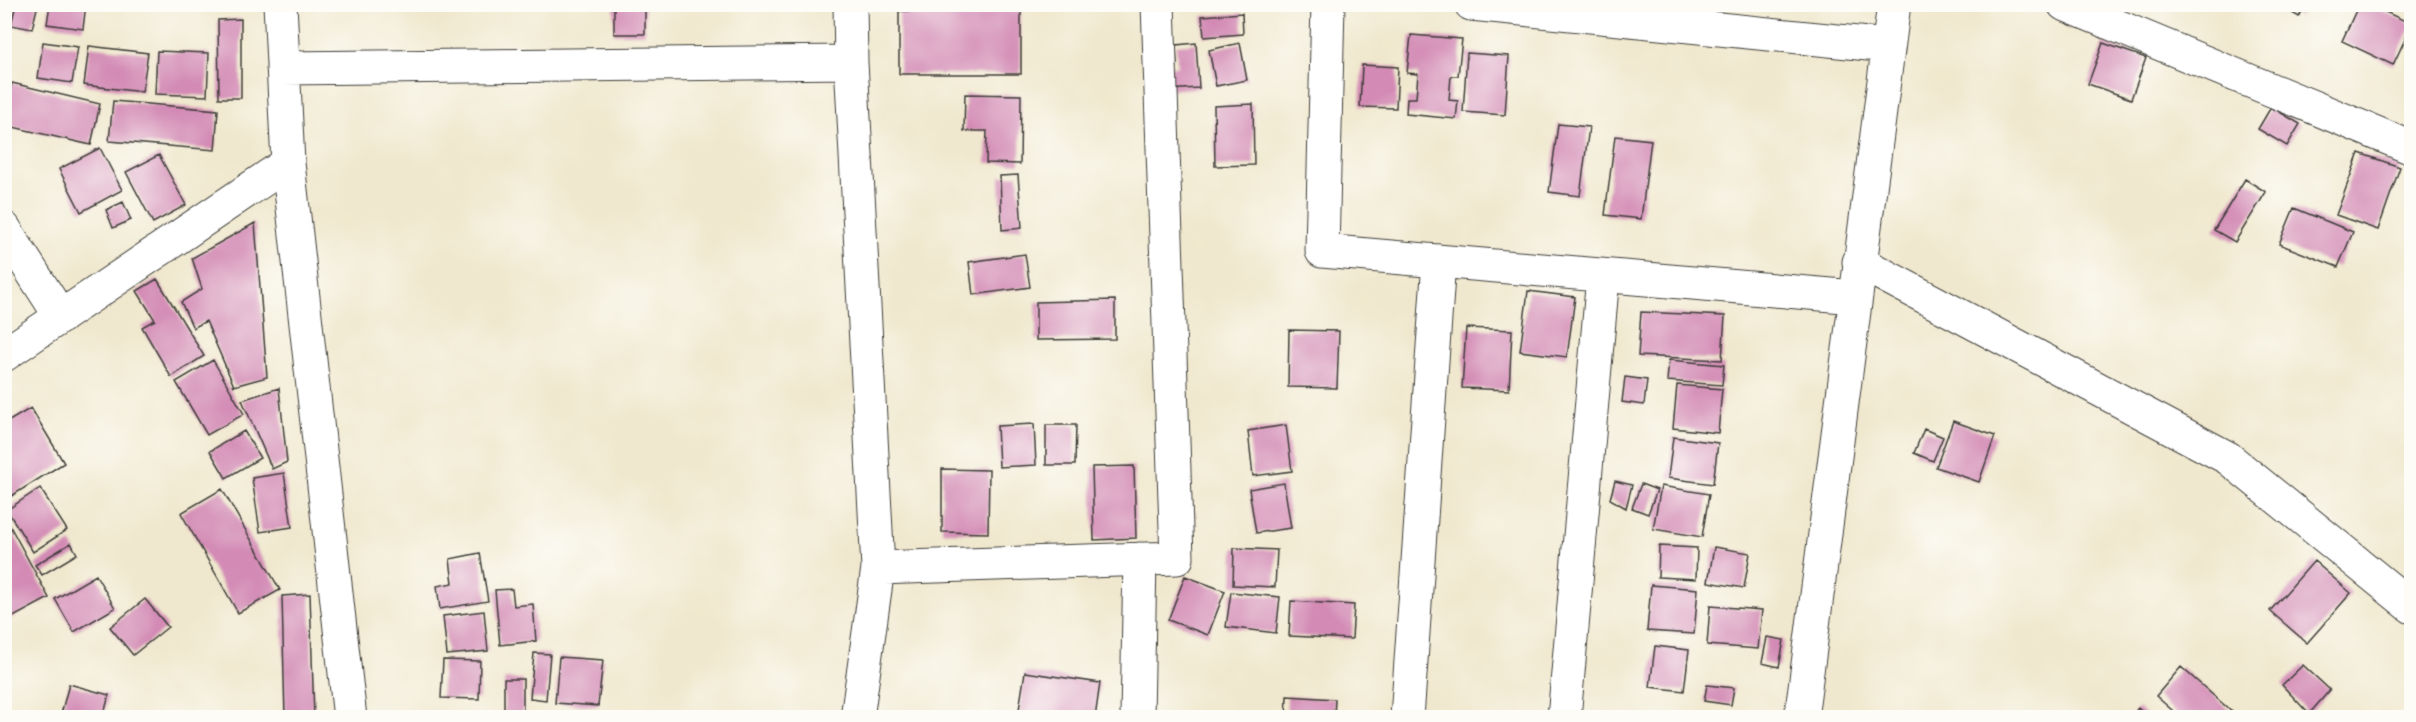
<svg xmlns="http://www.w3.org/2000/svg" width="2416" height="722" viewBox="0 0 2416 722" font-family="'IM FELL Double Pica',serif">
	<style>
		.building { fill: #d38bb5 }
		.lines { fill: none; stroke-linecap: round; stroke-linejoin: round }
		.minor-casing { stroke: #3c3b37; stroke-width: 35 }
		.minor { stroke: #fff; stroke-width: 33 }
	</style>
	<rect width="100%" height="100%" fill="#fdfcf7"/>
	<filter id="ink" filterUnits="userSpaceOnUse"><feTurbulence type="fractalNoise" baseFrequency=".0167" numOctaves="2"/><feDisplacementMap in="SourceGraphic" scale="12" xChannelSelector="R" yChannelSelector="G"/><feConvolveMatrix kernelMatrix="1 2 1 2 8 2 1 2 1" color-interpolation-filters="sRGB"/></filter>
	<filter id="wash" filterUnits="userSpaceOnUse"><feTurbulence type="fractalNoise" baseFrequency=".008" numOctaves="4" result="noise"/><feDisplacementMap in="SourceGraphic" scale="24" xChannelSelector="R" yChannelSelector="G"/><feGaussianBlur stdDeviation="1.35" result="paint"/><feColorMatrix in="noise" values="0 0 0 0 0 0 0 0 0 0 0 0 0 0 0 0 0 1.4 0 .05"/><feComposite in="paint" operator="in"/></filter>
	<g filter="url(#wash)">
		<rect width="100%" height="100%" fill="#f0e8ce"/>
		<g id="blocks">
			<!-- building -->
			<path class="building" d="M16,4H38L32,29L11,25Z
				M50,4H86L83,29L47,24Z
				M614,4H645V34H614Z
				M2277,4H2306L2299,17Z
				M2359,4H2368L2412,24L2393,65L2342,41Z
				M1021,10V74H899V11Z
				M1242,13L1243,34L1204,37L1202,16Z
				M241,19V98H219L218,20Z
				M1411,35L1462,39L1458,76H1451L1449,100L1458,101L1456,119L1406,114L1407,98H1416L1418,74L1407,73Z
				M43,42L78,47L72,83L38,78Z
				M1196,43L1199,88L1166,90L1164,67L1177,66L1176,45Z
				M1240,43L1247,80L1216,86L1209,50Z
				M2103,43L2146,58L2131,99L2088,84Z
				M89,46L148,53L142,92L84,85Z
				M157,51L209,53L207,96L155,94Z
				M1467,53L1509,56L1505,115L1463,112Z
				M1362,65L1398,67L1396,108L1360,107Z
				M12,83L100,104L91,145L4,125V112Z
				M965,94L1021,95L1020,164L986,163L987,131H964Z
				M113,101L218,110L215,150L109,141Z
				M1253,104L1254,165L1215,166L1214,106Z
				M2271,107L2300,124L2287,146L2258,129Z
				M1558,124L1589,127L1580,196L1549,192Z
				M1615,136L1651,140L1641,219L1605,215Z
				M100,148L122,190L81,212L59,169Z
				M2359,153L2400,167L2378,230L2336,215Z
				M159,155L186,205L153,223L126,172Z
				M1018,175L1022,228L1002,230L1000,176Z
				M2245,179L2266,192L2235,242L2214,230Z
				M123,202L131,220L113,228L106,210Z
				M2294,208L2353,232L2338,267L2279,244Z
				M255,223L267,377L234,386L206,321L193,328L181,302L202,289L192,258Z
				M1025,254L1030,287L973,295L969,262Z
				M157,279L204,356L171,377L142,327L155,320L137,291Z
				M1528,291L1575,297L1567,357L1520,351Z
				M1115,300V339L1036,340V302Z
				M1641,312L1725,316L1722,360L1638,356Z
				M1466,328L1512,330L1509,390L1462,388Z
				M1289,330L1339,331L1337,388L1288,387Z
				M213,360L244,414L207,435L176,382Z
				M1669,360L1724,365L1722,385L1667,381Z
				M1625,377L1647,380L1644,405L1622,402Z
				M1677,385L1722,389L1718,433L1673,428Z
				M279,388L287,462L272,469L242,400Z
				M31,408L64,463L10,497L4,488V424Z
				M1953,421L1995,436L1979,482L1936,467Z
				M1034,424L1036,465L999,467L997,426Z
				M1046,425H1076L1075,465H1046Z
				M1286,425L1292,471L1253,476L1248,431Z
				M1924,429L1943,437L1933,461L1914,453Z
				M244,431L260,458L226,478L210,451Z
				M1673,437L1718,443L1713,484L1668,478Z
				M1134,466L1136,538L1094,540L1092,467Z
				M942,469L989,470L988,533L942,532Z
				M284,473L292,527L260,532L252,478Z
				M1615,481L1632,485L1626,508L1610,499Z
				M1284,483L1291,528L1256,533L1249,489Z
				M1641,484L1657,490L1648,514L1632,508Z
				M1661,486L1709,494L1702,537L1653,529Z
				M40,488L67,530L33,552L7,510Z
				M222,489L280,590L238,613L181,513Z
				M4,515L49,598L4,622Z
				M71,543L77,554L42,575L35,565Z
				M1659,546L1697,548L1696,579L1658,577Z
				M1714,547L1750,553L1744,588L1708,582Z
				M1234,548L1277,550L1275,587L1233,585Z
				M480,553L488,601L440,609L437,586L453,583L450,559Z
				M2314,561L2351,593L2307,643L2270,611Z
				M96,575L115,608L74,632L55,599Z
				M1185,576L1225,591L1208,635L1168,620Z
				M1651,585L1698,589L1694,634L1647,631Z
				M512,589L514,606L533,604L536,641L500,645L495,590Z
				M1231,592L1280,597L1276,633L1226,627Z
				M310,594L314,718H285L282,596Z
				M145,599L168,627L133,655L110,627Z
				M1291,601L1354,605L1352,639L1289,636Z
				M1710,606L1762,610L1758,649L1707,645Z
				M484,611L488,651L447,655L443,616Z
				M1767,637L1784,640L1779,667L1762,663Z
				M1655,646L1689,650L1684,691L1650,687Z
				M534,653L550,654L546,700L530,698Z
				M559,657L603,660L598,706L555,703Z
				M443,660L480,661L479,699L441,698Z
				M2303,665L2330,690L2309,714L2282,685Z
				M2181,667L2239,718H2181L2156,696Z
				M1025,672L1100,683L1095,718L1018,716Z
				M504,679H523V718H504Z
				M69,684L109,695L103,718H60Z
				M1707,685L1734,688L1731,705L1704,701Z
				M1287,696L1335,699L1334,718H1286Z
				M2138,708L2149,718H2130Z"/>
		</g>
	</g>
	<g filter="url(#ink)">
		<use href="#blocks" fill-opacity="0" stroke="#3c3b37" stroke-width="1.5"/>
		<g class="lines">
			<!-- minor casing -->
			<g class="minor-casing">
				<path id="minor" d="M280,4L288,163L350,718
					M850,4L851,62L878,568L857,718
					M1328,4L1322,251L1855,297
					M1471,4L1888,46
					M2064,4L2412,148
					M283,68L851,62
					M4,228L61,317
					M1859,262L2228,458L2412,607
					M4,355L288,163
					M878,568L1177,558L1158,4
					M1137,718L1140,559
					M1407,718L1439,261
					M1564,718L1603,276
					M1801,718L1894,4"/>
			</g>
			<!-- minor -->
			<use href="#minor" class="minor"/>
		</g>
	</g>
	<!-- margin -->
	<rect width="2416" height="722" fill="none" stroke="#fdfcf7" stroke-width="24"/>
</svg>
